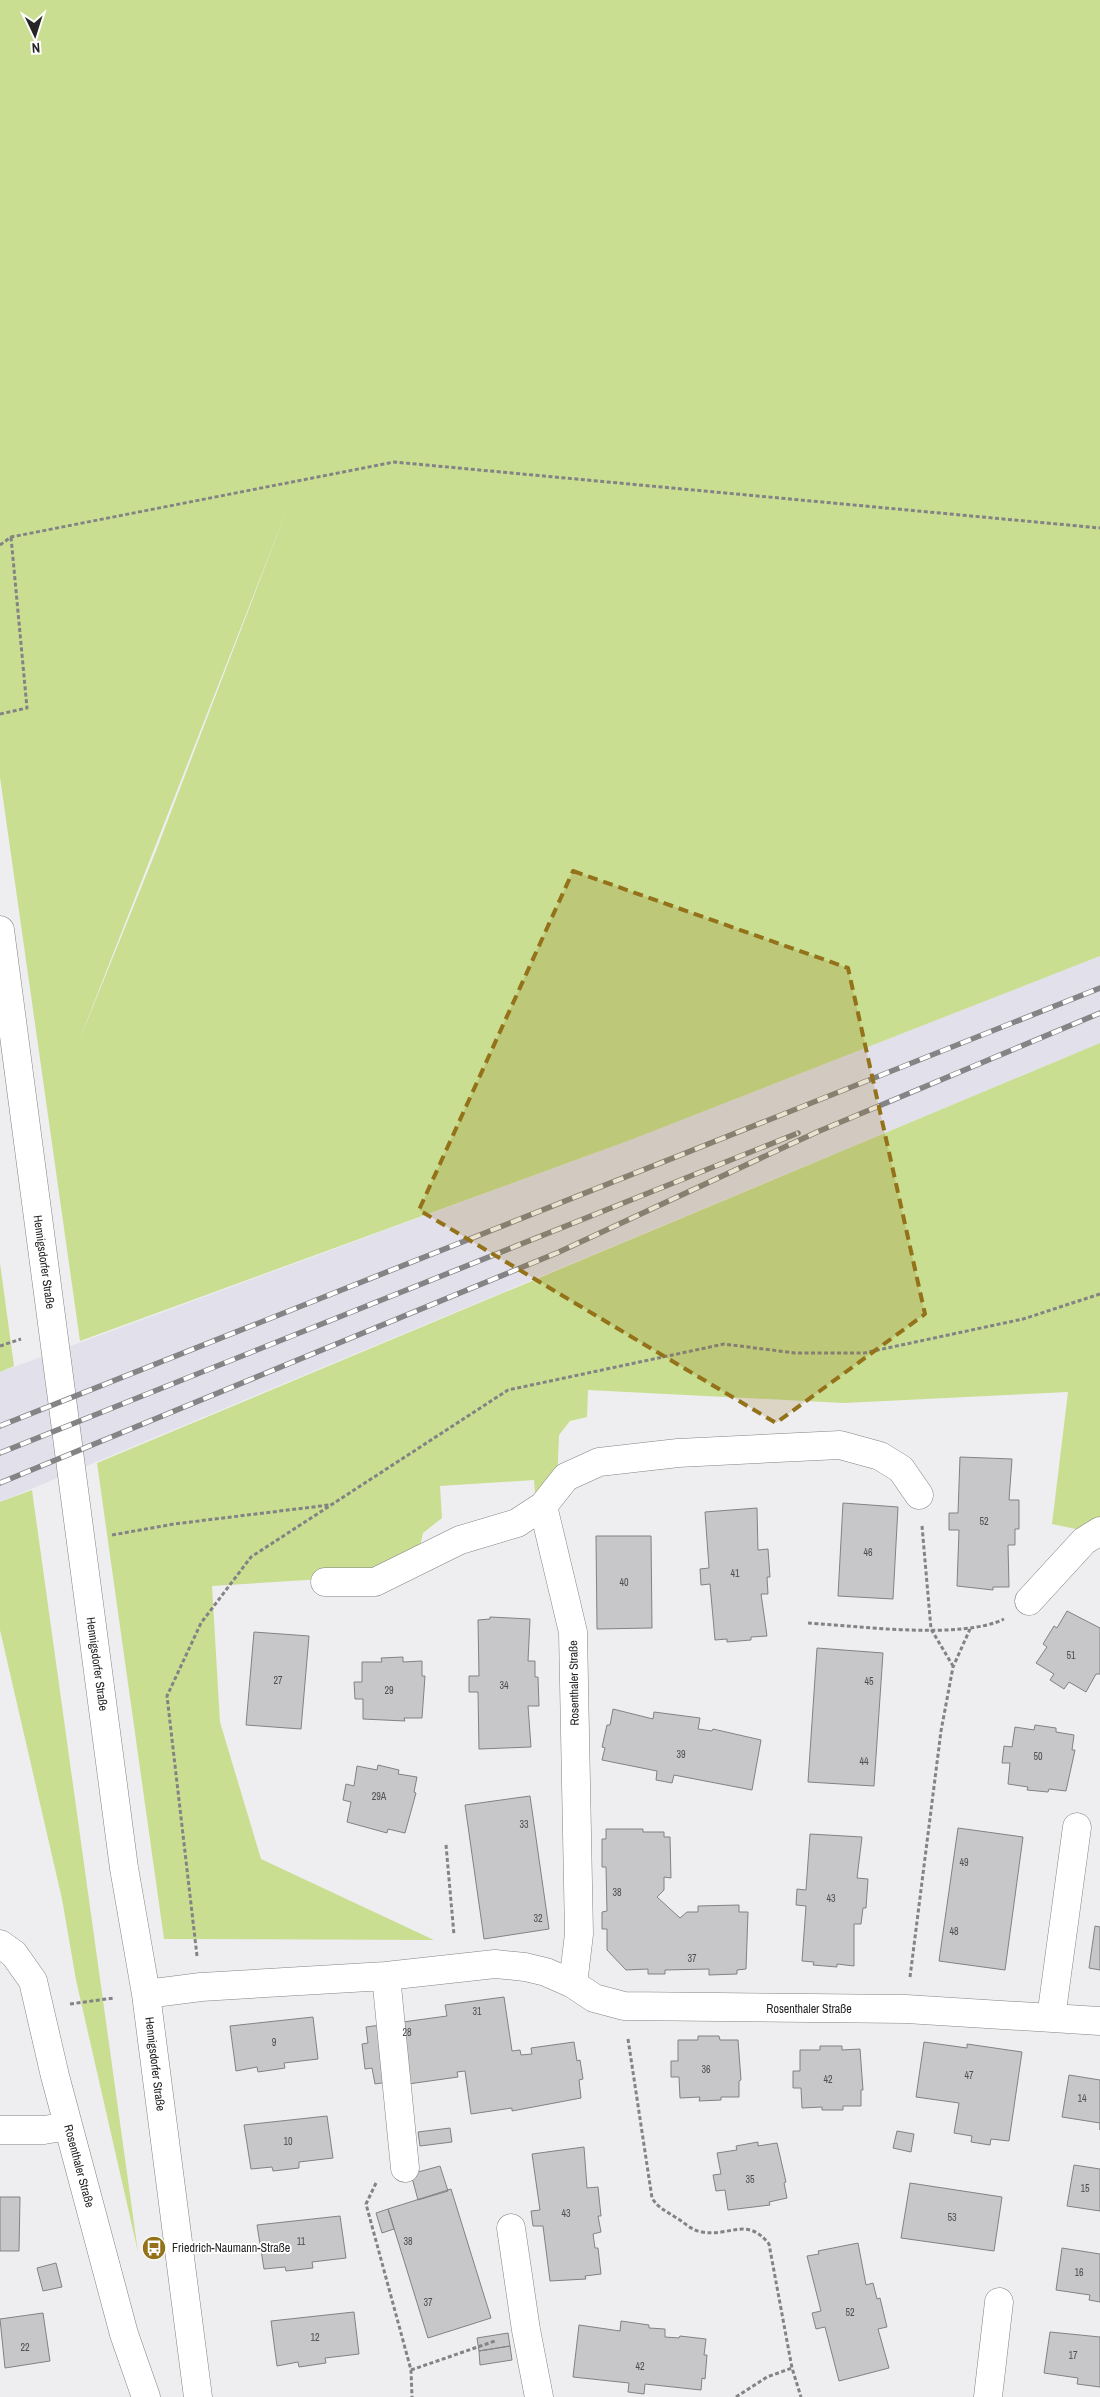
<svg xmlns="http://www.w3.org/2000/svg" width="1100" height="2397" viewBox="0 0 1100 2397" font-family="'Archivo Narrow',sans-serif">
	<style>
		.built { fill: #e2e0ea }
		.green { fill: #c9de91; fill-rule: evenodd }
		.building { fill: #c7c7ca; stroke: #828285 }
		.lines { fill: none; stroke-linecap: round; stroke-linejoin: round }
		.minor-casing { stroke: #838285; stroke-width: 29 }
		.path { stroke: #838385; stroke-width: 3; stroke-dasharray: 4 2.5; stroke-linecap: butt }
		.minor { stroke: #fff; stroke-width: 28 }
		.rail-casing { stroke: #848486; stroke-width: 5.5 }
		.rail { stroke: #fff; stroke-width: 4; stroke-dasharray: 11; stroke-linecap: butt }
		.marked { fill: #94721a; fill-opacity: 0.2; stroke: #94721a; stroke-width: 4; stroke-dasharray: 10 6; stroke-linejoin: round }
		.labels { text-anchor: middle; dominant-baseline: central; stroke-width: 4; stroke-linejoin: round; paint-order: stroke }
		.number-label { font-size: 10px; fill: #4e4e50 }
		.street-label { font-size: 12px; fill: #262627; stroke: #fff }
		.poi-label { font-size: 12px; fill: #262627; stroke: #fff; text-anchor: start }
	</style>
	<rect width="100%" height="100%" fill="#eeeef1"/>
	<!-- built -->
	<path class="built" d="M1100,956V1043L0,1502V1372L633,1139Z"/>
	<!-- green -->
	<path class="green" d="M0,0H1100V956L633,1139L80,1341L0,777ZM288,507L156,851L77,1046Z
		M1100,1043V1534L1052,1524L1068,1392L844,1403L588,1390L587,1417L570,1421L559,1435L557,1483L536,1507L534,1480L440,1486L442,1518L423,1533L419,1550L354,1577L212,1586L220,1722L261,1859L434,1940L164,1939L97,1463Z
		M0,1263L14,1366L0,1372Z
		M32,1490L138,2252L76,1980L62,1899L0,1630V1502Z"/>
	<!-- building -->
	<path class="building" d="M960,1457L1012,1459L1009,1500H1019V1529H1015V1545H1008L1009,1587H993V1590L957,1586L959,1530H949V1513H958Z
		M843,1503L898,1507L893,1599L838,1596Z
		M757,1508L758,1550L768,1549L770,1577H767L768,1594H761L767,1636L751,1637V1640L727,1642V1639L715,1640L710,1584L701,1585L700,1569L709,1568L705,1512Z
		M596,1536H651L652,1628L597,1629Z
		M1067,1611L1100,1628V1674H1096L1086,1692L1069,1682L1064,1689L1050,1680L1054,1674L1036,1663L1047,1647L1043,1644L1054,1626L1057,1628Z
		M490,1617L530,1619L528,1661H535V1677H538L539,1706H528L531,1747L479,1749L478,1692H469V1676H479L478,1620L490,1619Z
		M254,1632L309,1636L301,1729L246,1725Z
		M817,1648L883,1653L874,1786L808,1782Z
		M403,1657V1662L422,1661V1676H425L422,1718H404L405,1721L363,1719V1699H355L354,1682H362V1662H382L381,1658Z
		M613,1709L653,1719L654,1712L700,1718L698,1729L712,1731L713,1729L761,1740L752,1790L674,1775L672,1783L656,1780L657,1771L602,1760L605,1748L602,1747L607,1725H610Z
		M1035,1725L1056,1728V1732L1074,1735L1072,1750H1075L1066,1791L1049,1789L1048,1792L1027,1790L1028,1787L1008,1784L1010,1763H1002L1004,1746L1012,1747L1015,1727L1034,1730Z
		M378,1765L399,1770L398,1774L417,1777L414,1792L416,1793L405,1833L388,1829L387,1833L347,1822L351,1802L343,1800L346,1784L354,1786L357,1766L377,1770Z
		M530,1796L549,1929L484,1939L465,1805Z
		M958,1828L1023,1837L1005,1970L939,1961Z
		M606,1829H643V1832H664V1837H670L671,1878L664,1877V1890L657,1897L680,1918L687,1912H698V1906L739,1905V1912H748L746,1969L737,1970V1974L709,1975V1969L665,1970V1974H648V1969L626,1970L607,1950V1929H602V1912L607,1911L606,1867H602V1839H606Z
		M810,1834L862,1837L857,1878L868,1879L866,1908H863L861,1924H854V1966L837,1964V1967L813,1965L814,1962L802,1961L806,1906L796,1905L797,1889L806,1890Z
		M1095,1926L1100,1927V1970L1089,1968Z
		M504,1997L512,2051L520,2050L521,2055L532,2054L531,2048L574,2042L577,2061L580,2060L583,2079L579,2080L581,2098L512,2111V2108L471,2114L465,2071L457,2072L458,2077L408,2084V2079L375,2084L372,2068L365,2069L362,2044L368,2043L366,2027L447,2016L445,2005Z
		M313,2017L318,2059L284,2063L285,2068L258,2072L257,2067L236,2071L230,2026Z
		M698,2036H719L720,2040H738L741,2080L739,2081V2097H721V2100L699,2101L700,2097L680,2098L679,2077H671V2061H678V2040H698Z
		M924,2042L967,2048V2044L1022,2052L1009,2141L991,2139L990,2145L971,2142L972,2136L954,2133L959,2103L916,2097Z
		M820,2046H842V2050L860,2049L863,2090H861V2106H843V2110H822V2107L802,2108L801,2088H793V2071H800V2050H820Z
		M1069,2075L1100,2080V2130V2123L1062,2117Z
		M327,2116L333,2158L299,2162V2168L273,2171L272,2167L251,2169L244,2125Z
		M450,2128L452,2142L420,2146L418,2132Z
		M897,2131L914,2134L911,2152L893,2148Z
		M758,2142V2146L777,2143L786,2182L784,2183L787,2198L769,2202L770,2205L728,2210L725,2190L716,2191L713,2175L721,2174L717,2153L737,2150L736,2146Z
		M584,2147L587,2188L598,2187L601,2216H598L601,2232L593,2234L595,2248H598L601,2274L585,2276L586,2279L550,2281L543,2226H533L531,2211L540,2210L532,2154Z
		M1074,2165L1100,2169V2211L1067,2206Z
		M440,2166L448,2191L418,2200L411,2174Z
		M910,2183L1002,2197L994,2251L901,2238Z
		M451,2189L491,2318L428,2338L388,2209Z
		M0,2197H20L19,2251H0Z
		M388,2209L394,2229L382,2233L376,2213Z
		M340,2216L346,2258L312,2262L313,2268L286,2271L285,2267L264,2269L257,2225Z
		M858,2243L866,2285L873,2283L877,2299L880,2298L887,2327L878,2329L889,2368L839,2381L825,2327L816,2329L812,2313L821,2311L807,2256L819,2254L818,2251Z
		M1062,2248L1100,2254V2302L1089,2300L1090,2295L1056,2290Z
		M56,2263L62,2287L43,2291L37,2268Z
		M354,2312L359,2354L325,2358L326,2363L299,2367L298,2362L277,2366L271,2321Z
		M43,2313L50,2361L5,2368L0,2319Z
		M621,2321L649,2325V2328L665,2329V2337L679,2338L680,2336L706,2339L704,2355H707L705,2379L702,2378L701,2390L645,2384L644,2394L628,2392L629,2383L573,2377L579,2325L620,2331Z
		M1050,2332L1100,2337V2387L1077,2384L1078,2378L1044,2373Z
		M508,2333L510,2346L479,2351L477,2338Z
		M510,2346L512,2360L480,2365L479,2351Z"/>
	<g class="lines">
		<!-- minor casing -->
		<g class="minor-casing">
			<path id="minor" d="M0,930L124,1868L146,1994L198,2397
				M543,1506L573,1632L579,1934L573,1984
				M325,1582H375L460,1540L517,1523L543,1506L566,1477L599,1462L678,1453L840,1445L880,1456L901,1469L919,1495
				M1029,1601L1084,1541L1100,1531
				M0,1944L14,1954L33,1981L55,2076L124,2334L146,2397
				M386,1976L405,2168
				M146,1994L201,1987L386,1976L495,1964L525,1967L546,1972L573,1984L594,1998L624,2006L906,2009L1100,2021
				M1051,2018L1077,1827
				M0,2130H44L68,2126
				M511,2228L526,2330L539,2397
				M988,2397L999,2302"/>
		</g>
		<!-- path -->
		<path class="path" d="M0,545L11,537L394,462L1100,528
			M0,714L27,708L11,537
			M0,1346L21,1339
			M922,1526L931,1629L953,1666
			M112,1535L174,1524L329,1505
			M808,1623C858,1626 962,1640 1004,1619
			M446,1845L454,1935
			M197,1956L167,1696L201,1623L251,1557L508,1390L724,1344L795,1353H864L1023,1319L1100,1294
			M910,1977L941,1731L953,1667L970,1629
			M70,2004L114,1998
			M628,2039L652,2198C658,2208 666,2211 675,2217C684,2222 692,2231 702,2232C730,2237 747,2216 769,2244L792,2368L801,2397
			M376,2183L366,2204L411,2370L412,2397
			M411,2370L495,2341
			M736,2397L767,2377L792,2368"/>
		<!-- minor -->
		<use href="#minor" class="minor"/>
		<!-- rail casing -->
		<g class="rail-casing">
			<path id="rail" d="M0,1426L1100,988
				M0,1453L798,1133
				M0,1483L559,1252L817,1132L1100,1013"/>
		</g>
		<!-- rail -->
		<use href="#rail" class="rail"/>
	</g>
	<!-- marked area -->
	<path class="marked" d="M573,871L848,968L925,1314L776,1423L419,1210Z"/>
	<!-- icons -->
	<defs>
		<g id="bus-disc" transform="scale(1.25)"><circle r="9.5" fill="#94721a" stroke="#fff"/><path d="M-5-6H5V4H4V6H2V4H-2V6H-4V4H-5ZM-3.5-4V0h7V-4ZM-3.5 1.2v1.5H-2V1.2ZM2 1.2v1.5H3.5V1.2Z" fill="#fff"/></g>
	</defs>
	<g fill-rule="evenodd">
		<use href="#bus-disc" x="154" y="2248"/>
	</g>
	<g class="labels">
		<!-- number labels -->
		<g class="number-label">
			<text x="984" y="1521">52</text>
			<text x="868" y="1552">46</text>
			<text x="735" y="1573">41</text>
			<text x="624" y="1582">40</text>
			<text x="1071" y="1655">51</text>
			<text x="278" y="1680">27</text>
			<text x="869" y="1681">45</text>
			<text x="504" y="1685">34</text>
			<text x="389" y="1690">29</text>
			<text x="681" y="1754">39</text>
			<text x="1038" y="1756">50</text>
			<text x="864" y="1761">44</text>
			<text x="379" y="1796">29A</text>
			<text x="524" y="1824">33</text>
			<text x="964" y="1862">49</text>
			<text x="617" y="1892">38</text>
			<text x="831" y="1898">43</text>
			<text x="538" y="1918">32</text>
			<text x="954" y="1931">48</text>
			<text x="692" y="1958">37</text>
			<text x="477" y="2011">31</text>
			<text x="407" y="2032">28</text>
			<text x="274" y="2042">9</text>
			<text x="706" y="2069">36</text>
			<text x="969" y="2075">47</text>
			<text x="828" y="2079">42</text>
			<text x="1082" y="2098">14</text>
			<text x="288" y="2141">10</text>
			<text x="750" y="2179">35</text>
			<text x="1085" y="2188">15</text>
			<text x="566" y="2213">43</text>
			<text x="952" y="2217">53</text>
			<text x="301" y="2241">11</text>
			<text x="408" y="2241">38</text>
			<text x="1079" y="2272">16</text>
			<text x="428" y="2302">37</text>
			<text x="850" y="2312">52</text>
			<text x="315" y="2337">12</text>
			<text x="25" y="2347">22</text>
			<text x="1073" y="2355">17</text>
			<text x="640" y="2366">42</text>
		</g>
		<!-- street labels -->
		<g class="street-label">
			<text transform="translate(44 1262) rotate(82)">Hennigsdorfer Straße</text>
			<text transform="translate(97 1664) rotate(82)">Hennigsdorfer Straße</text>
			<text transform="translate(574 1683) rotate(-91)">Rosenthaler Straße</text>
			<text x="809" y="2009">Rosenthaler Straße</text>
			<text transform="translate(155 2064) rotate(83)">Hennigsdorfer Straße</text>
			<text transform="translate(79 2166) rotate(75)">Rosenthaler Straße</text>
		</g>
		<!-- poi labels -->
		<g class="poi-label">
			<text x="172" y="2248">Friedrich-Naumann-Straße</text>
		</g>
	</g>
	<!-- north arrow -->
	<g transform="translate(35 35) rotate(176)" stroke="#ffffff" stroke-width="4" paint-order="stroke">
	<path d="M0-4L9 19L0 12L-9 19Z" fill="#262627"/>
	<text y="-8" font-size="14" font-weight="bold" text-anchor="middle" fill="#262627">N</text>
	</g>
</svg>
